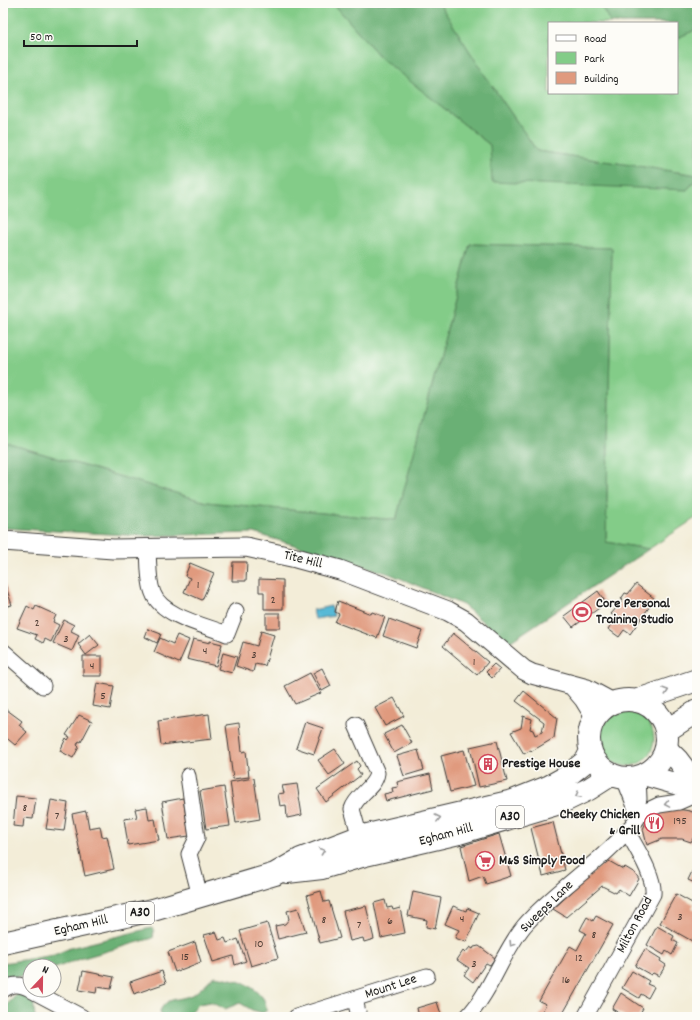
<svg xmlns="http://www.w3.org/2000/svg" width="700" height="1020" viewBox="0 0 700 1020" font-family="Dekko,sans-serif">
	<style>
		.green { fill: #83cc88; stroke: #507452 }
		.forest { fill: #6ab074; stroke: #436648 }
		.water { fill: #58b9d6; stroke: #3a6a79 }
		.building { fill: #e09a7e }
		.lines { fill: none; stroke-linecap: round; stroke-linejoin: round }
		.minor-casing { stroke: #3c3b38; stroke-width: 17 }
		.tertiary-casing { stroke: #3c3b38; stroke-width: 21 }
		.secondary-casing { stroke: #3c3b38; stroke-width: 23 }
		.primary-casing { stroke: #3c3b38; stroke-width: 24 }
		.minor { stroke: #fff; stroke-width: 15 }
		.tertiary { stroke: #fff; stroke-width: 19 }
		.secondary { stroke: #fff; stroke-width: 21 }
		.primary { stroke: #fff; stroke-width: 22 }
		.oneway { stroke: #999 }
		.labels { text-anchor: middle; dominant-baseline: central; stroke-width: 3; stroke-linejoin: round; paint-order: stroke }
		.number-label { font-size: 12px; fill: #4d3c34 }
		.shield { fill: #fdfcf7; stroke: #605f5e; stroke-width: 1 }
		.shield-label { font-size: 13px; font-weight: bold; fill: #1c1c1c }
		.street-label { font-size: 14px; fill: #1c1c1c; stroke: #fdfcf7 }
		.poi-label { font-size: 14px; font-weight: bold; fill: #1c1c1c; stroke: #fdfcf7; text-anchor: start }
	</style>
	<rect width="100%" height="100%" fill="#fdfcf7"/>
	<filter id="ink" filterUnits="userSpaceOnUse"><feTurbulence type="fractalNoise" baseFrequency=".025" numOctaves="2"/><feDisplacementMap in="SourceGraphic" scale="8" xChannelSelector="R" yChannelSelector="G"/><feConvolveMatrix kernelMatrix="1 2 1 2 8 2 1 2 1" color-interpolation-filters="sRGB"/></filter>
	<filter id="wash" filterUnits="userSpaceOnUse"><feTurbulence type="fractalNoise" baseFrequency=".012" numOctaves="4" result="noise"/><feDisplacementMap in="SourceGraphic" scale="16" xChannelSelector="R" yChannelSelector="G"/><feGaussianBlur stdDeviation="0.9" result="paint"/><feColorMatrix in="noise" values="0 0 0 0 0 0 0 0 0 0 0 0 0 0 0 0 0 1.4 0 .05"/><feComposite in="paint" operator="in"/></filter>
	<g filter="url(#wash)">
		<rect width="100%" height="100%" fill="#f3edd8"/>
		<!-- green -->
		<path class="green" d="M3,3H333L381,58L490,145L687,190L697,178V517L649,549L606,542L612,248L470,244L396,520L206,502L3,442Z
			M439,3H599L611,23H549V93H677V38L693,31L697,26V175L537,151L484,74Z
			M600 739a27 27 0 1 1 54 0a27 27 0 1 1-54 0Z"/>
		<!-- forest -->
		<path class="forest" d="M333,3H439L484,74L537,151L697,175V178L687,190L492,182L490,145L381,58Z
			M599,3H697V26L693,31L677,38V23H611Z
			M470,244L612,248L606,542L649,549L508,643L463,605L390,574L254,533L144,536L3,528V442L206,502L396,520Z
			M151,928L154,930L153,938L83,958L55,968L54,975V966H30V990H47L33,998L35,1017H3V1009L18,993L24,976L3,978V963L54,955L70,948Z
			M214,976C231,978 252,983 263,998C265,1001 266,1006 267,1010L263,1013L252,1010L240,1003L225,1009L210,1002L199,1004L185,1017H162L160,1011C167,997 175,1001 189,996C198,993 207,982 214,976Z"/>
		<!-- water -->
		<path class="water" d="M331,606L334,616L315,619L313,610Z"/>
		<g id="blocks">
			<!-- building -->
			<path class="building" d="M233,562H247L246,581H232Z
				M190,563L214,573L202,600L184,592L190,578L185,576Z
				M259,579L283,580V609H264V592H259Z
				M4,581L12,605L3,607V582Z
				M636,584L655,599L630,634L624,630L619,637L608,629L616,618L611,614L623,600L621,599L625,593L628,594Z
				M598,591L606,603L573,627L564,616Z
				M338,601L371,614L372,612L385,617L377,638L335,622L339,614L335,612Z
				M27,606L34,610L36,606L56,615L53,622L59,625L51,642L45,639L43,643L35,639L37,635L17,628Z
				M266,613H280V628H266Z
				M389,619L422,631L416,648L383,636Z
				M64,620L74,625L71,631L79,635L72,651L53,643Z
				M148,629L161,634L157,643L145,637Z
				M261,631L274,635L265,666L255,664L253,672L236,666L243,642L257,646Z
				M453,633L488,662L477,675L443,646Z
				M90,634L99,645L86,655L78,644Z
				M177,635L189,640L179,663L154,652L160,638L173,644Z
				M193,639L210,643V641L222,644L216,666L187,659Z
				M223,653L237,657L232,673L218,669Z
				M83,656H102V676H83Z
				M494,664L500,669L492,678L486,672Z
				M322,668L331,686L322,691L313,673Z
				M310,673L321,693L295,704L285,686Z
				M97,683L114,686L110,709L93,706Z
				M524,691L557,718L554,738L532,751L531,750L524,754L511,732L521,728L523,716L532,719L530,729L533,730L535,735L542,732L544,722L516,701Z
				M394,698L404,716L385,726L375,708Z
				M3,707L22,721L19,725L27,732L15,745L3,735Z
				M209,714L212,739L161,745L158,721Z
				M79,715L92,721L81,742L79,741L77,745L79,747L73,758L60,751L66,738L68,740L70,737L66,735Z
				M305,722L323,728L314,754L296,748Z
				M239,723L242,752L246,751L249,777L233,779L226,725Z
				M402,725L412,743L394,753L384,734Z
				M497,741L507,781L479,787L470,747Z
				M335,749L345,764L329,775L318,760Z
				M418,750L424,770L404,776L397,756Z
				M464,750L474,786L450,792L441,756Z
				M357,761L360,766L357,769L361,775L326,802L317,789Z
				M430,774L433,789L386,801L384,794L393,792L392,788L398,787L397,782Z
				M254,778L260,819L236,823L230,782Z
				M297,784L302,815L287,818L286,805L280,806L278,794L284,793L282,786Z
				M224,787L230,826L206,829L200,791Z
				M16,796L36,798L33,819L24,818L23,827L13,826Z
				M183,798L189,836L168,839L162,802Z
				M51,800L68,803L64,831L46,829Z
				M147,807L149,820L155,819L159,840L128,845L124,819L137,817L135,809Z
				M677,809L690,811L697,814V840L693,838L691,842L682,839H662L647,845L643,829L648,818L663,811Z
				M86,811L89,828L100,826L102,837L107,836L114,869L85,876L72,814Z
				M553,822L565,870L543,876L531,828Z
				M499,834L511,876L486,884L483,876L469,881L461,846Z
				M697,842V852L693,850Z
				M607,860L623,869L625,867L635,873L639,879L629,896L619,889L616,893L602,886L566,917L553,909Z
				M697,861V884L688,880Z
				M321,891L324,902L329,901L340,938L320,943L307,895Z
				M413,892L441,898L435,929L426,927L427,920L408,916Z
				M676,894L694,904L692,908L697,910V930L692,941L660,923Z
				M385,900L387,908L392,907L393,910L400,908L405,933L381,938L374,903Z
				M366,906L374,939L364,942L363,938L350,941L343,911Z
				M453,906L466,911L467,908L479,913L466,942L455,938L459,930L445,924Z
				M298,908L306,932L278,939L275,926L285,924L289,919L287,911Z
				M596,916L613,925L561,1017H539L546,1004L539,1001L570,946L577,950L586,933L580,930L583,924L587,917L593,921Z
				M267,923L278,958L251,966L240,931Z
				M657,926L674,936L672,940L678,943L672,955L666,951L664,955L647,945Z
				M216,932L219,940L225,938L227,943L238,939L246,961L235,965L233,956L213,962L204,935Z
				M195,942L201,962L175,972L168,952Z
				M479,946L495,958L490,965L486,963L473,982L464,975L469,968L457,960L463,951L465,953L470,947L473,949L474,947Z
				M645,949L661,959L660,961L666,965L659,976L653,973L651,975L635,966Z
				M83,971L114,977L111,989L97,987L96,993L79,990Z
				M162,971L166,983L134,994L130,982Z
				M632,971L649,981L647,984L654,987L648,998L641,994L639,998L622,988Z
				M621,993L643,1008L638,1017H626L612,1009Z
				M437,1002L442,1017H419L417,1008Z"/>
		</g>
	</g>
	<g filter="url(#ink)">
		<use href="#blocks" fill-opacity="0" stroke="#3c3b38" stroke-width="1"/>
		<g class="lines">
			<!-- minor casing -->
			<g class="minor-casing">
				<path id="minor" d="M148,550C149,563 148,581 153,593C161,616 207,626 227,634L236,611
					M3,651L43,686
					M356,725L377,773C375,788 357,794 352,809L362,845
					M188,776L197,838L189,854L200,896
					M636,808L639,799L638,777
					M638,815L659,805L679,802L697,794
					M3,990C13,983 20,984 30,989
					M31,990L82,1017
					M355,999L359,1017
					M296,1017L427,976
					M467,1017C491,992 502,953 524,926C558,887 605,861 637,819C639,813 627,787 624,778
					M585,1017L653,894C655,876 636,848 627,831"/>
			</g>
			<!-- tertiary casing -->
			<g class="tertiary-casing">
				<path id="tertiary" d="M3,541L113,549L246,547L296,558L340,570L448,611L466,621L524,670L532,674L587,689L613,703
					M572,685L584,699L595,717"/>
			</g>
			<!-- secondary casing -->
			<g class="secondary-casing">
				<path id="secondary" d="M666,748L678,760L697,785
					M645,775L697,790"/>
			</g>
			<!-- primary casing -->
			<g class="primary-casing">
				<path id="primary" d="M589 739a39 39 0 1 1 78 0a39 39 0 1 1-78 0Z
					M635,701L697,680
					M666,731L697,711
					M287,872L322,868L365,855L459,833L560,803L589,789L611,775
					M3,943L153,910L275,874L301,859L359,837L513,801L548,787L566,777L586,761L590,753"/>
			</g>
			<!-- minor -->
			<use href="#minor" class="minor"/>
			<!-- tertiary -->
			<use href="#tertiary" class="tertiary"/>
			<!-- secondary -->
			<use href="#secondary" class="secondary"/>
			<!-- primary -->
			<use href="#primary" class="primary"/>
		</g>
		<!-- one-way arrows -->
		<defs><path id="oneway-chevron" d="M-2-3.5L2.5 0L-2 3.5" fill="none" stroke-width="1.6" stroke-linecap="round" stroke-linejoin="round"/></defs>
		<g class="oneway">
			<use href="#oneway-chevron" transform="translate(666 691) rotate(-18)"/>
			<use href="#oneway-chevron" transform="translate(578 795) rotate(152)"/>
			<use href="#oneway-chevron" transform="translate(667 804) rotate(170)"/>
			<use href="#oneway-chevron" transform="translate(438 818) rotate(-14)"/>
			<use href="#oneway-chevron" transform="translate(322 851) rotate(-20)"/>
			<use href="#oneway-chevron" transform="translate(512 944) rotate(122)"/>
		</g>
	</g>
	<!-- icons -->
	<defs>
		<g id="stadium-ring" transform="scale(1)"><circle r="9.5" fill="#fdfcf7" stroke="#d1495b" stroke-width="1.5"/><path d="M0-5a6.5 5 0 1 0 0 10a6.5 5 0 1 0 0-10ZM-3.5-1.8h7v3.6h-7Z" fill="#d1495b"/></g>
		<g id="building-ring" transform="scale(1)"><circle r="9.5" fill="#fdfcf7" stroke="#d1495b" stroke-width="1.5"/><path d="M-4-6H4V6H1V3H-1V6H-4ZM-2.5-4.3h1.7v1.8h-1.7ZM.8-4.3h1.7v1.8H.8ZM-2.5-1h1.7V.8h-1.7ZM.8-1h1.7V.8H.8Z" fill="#d1495b"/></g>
		<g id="restaurant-ring" transform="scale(1)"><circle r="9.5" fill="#fdfcf7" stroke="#d1495b" stroke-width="1.5"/><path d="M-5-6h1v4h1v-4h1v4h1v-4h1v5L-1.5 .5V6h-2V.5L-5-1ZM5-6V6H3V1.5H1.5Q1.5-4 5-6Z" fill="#d1495b"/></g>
		<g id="supermarket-ring" transform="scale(1)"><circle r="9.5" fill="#fdfcf7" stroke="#d1495b" stroke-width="1.5"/><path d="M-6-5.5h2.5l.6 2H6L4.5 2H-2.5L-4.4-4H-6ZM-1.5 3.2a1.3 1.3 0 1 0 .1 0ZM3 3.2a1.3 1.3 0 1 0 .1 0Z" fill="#d1495b"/></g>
	</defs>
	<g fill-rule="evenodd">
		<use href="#stadium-ring" x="582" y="612"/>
		<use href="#building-ring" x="488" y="764"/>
		<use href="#restaurant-ring" x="654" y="823"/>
		<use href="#supermarket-ring" x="485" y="861"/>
	</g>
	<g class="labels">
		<!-- number labels -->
		<g class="number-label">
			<text x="198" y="585">1</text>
			<text x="273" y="600">2</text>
			<text x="37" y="623">2</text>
			<text x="66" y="639">3</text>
			<text x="205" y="651">4</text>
			<text x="254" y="655">3</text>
			<text x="474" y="662">1</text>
			<text x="92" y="666">4</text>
			<text x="103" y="696">5</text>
			<text x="25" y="808">8</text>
			<text x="57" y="816">7</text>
			<text x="680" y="821">195</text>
			<text x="680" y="917">3</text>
			<text x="462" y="919">4</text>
			<text x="324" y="920">8</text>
			<text x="390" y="921">6</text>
			<text x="359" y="925">7</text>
			<text x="594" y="935">8</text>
			<text x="259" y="944">10</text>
			<text x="185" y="957">15</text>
			<text x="579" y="958">12</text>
			<text x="474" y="964">3</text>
			<text x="566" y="980">16</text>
		</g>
		<!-- shield labels -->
		<g class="shield">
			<rect x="496" y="806" width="28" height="22" rx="3"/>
			<rect x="126" y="902" width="28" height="22" rx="3"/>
		</g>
		<g class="shield-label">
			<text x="510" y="817">A30</text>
			<text x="140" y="913">A30</text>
		</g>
		<!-- street labels -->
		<g class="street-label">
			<text transform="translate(303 560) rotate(14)">Tite Hill</text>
			<text transform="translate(446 835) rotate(-15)">Egham Hill</text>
			<text transform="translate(547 907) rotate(-44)">Sweeps Lane</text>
			<text transform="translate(635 925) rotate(-62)">Milton Road</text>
			<text transform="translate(81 926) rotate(-13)">Egham Hill</text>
			<text transform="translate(391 987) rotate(-18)">Mount Lee</text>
		</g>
		<!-- poi labels -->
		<g class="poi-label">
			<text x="596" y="604">Core Personal<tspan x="596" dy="16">Training Studio</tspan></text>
			<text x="502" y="764">Prestige House</text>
			<text x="640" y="815" text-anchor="end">Cheeky Chicken<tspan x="640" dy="16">&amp; Grill</tspan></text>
			<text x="499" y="861">M&amp;S Simply Food</text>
		</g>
	</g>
	<!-- margin -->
	<rect width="700" height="1020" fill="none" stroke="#fdfcf7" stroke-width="16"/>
	<!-- legend -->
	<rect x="548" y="22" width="130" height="72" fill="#fdfcf7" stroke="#a3a29f"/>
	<rect x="556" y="35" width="20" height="6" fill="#ffffff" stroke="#a3a29f"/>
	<text x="584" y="42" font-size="12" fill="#1c1c1c">Road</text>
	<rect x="556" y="52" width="20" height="12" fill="#83cc88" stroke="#a3a29f"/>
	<text x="584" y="62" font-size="12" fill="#1c1c1c">Park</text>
	<rect x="556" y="72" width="20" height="12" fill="#e09a7e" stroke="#a3a29f"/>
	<text x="584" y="82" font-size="12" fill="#1c1c1c">Building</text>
	<!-- north arrow -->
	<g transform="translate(42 978) rotate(22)"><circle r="19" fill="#fdfcf7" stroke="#a3a29f"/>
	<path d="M0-3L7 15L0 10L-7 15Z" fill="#d1495b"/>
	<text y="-6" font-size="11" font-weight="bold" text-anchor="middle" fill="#1c1c1c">N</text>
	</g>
	<!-- scale -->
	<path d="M24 40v6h113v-6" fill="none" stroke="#1c1c1c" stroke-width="2"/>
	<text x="30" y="40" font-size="12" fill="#1c1c1c" stroke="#fdfcf7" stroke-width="3" paint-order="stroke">50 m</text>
</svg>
